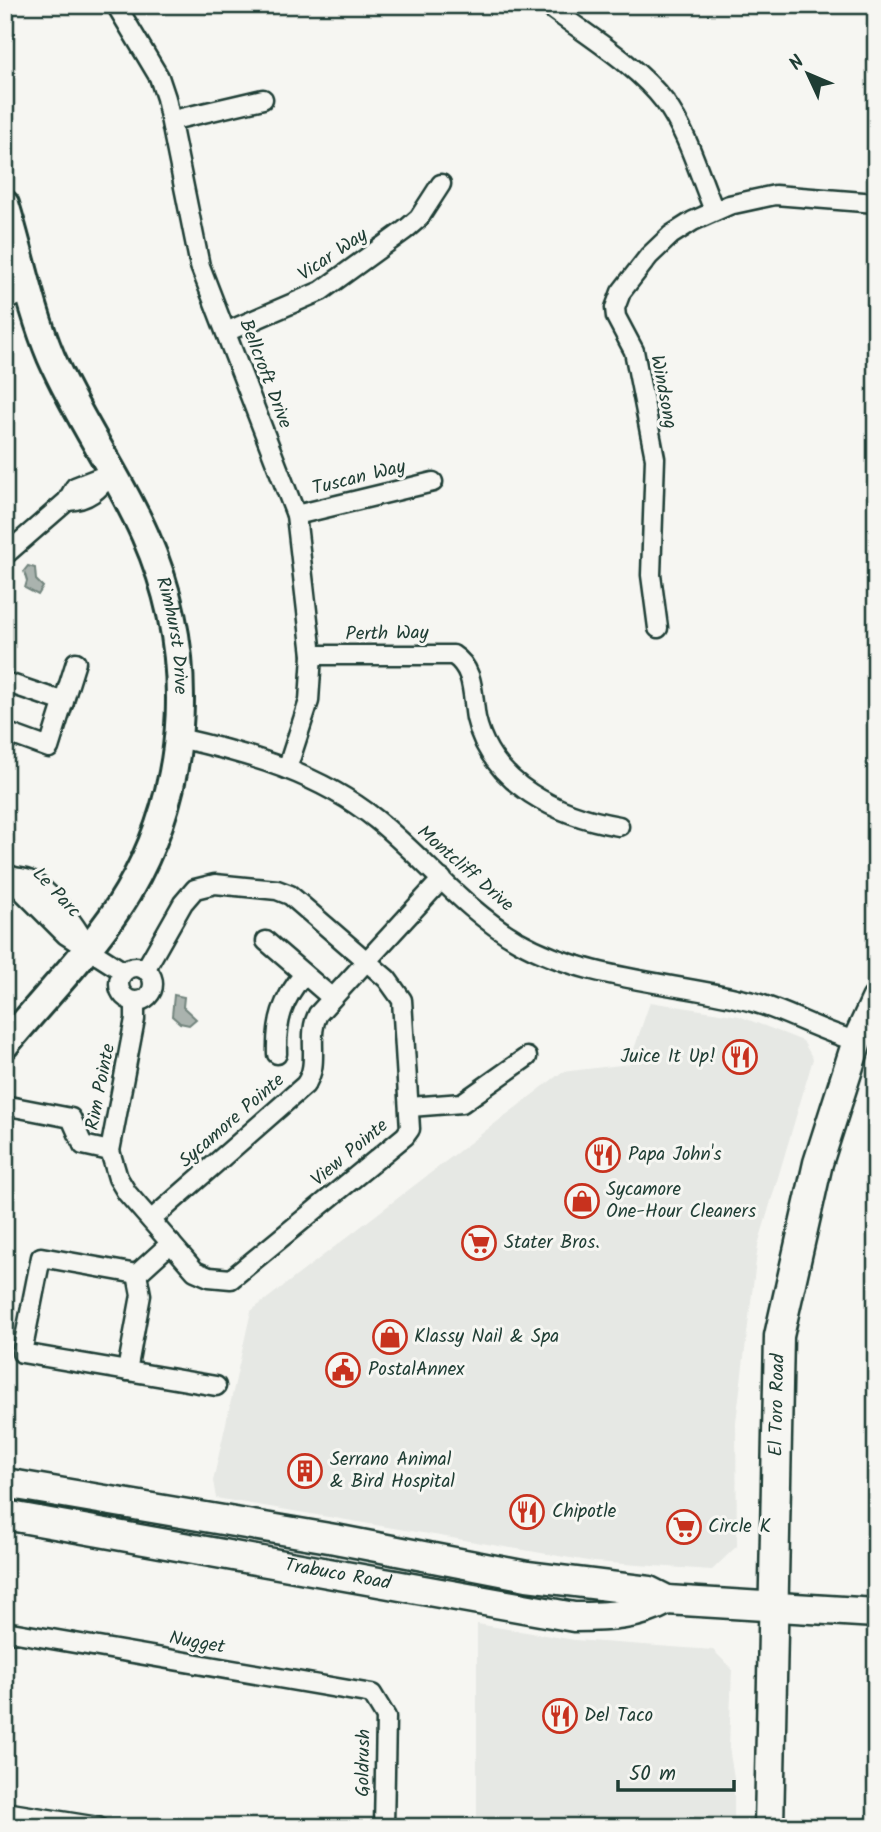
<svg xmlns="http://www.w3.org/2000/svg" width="881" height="1832" font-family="Kalam,sans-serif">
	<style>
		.built { fill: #e6e8e4 }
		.water { fill: #aab3ae; stroke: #72847d; stroke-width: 2 }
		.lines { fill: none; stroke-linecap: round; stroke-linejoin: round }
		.street-casing { stroke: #1f3d34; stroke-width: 23 }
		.secondary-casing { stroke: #1f3d34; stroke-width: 32 }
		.primary-casing { stroke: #1f3d34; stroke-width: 33 }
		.street { stroke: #f6f6f2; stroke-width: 18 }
		.secondary { stroke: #f6f6f2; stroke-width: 26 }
		.primary { stroke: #f6f6f2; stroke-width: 28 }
		.labels { text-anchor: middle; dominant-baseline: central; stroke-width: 6; stroke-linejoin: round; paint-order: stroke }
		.street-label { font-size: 19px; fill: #1f3d34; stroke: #f6f6f2 }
		.poi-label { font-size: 19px; fill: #1f3d34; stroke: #f6f6f2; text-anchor: start }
	</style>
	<rect width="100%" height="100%" fill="#f6f6f2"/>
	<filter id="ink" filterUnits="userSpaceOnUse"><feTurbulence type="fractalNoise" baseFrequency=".0143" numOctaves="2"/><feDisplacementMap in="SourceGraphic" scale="14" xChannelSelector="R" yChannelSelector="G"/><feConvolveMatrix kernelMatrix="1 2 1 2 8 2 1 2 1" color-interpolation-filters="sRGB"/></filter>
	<g filter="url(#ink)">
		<g class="built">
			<polygon points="650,1002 739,1016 803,1041 813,1059 758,1245 736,1422 737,1546 712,1570 594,1562 216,1498 213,1481 251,1311 562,1072 629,1064"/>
			<polygon points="477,1624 575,1640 713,1650 732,1669 729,1747 734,1778 734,1827 477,1827"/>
		</g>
		<g class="water">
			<polygon points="28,566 35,568 36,580 43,587 38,595 25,588 27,581 24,571"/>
			<polygon points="174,995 184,997 183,1007 196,1019 189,1025 180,1023 172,1016"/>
		</g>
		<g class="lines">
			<g class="street-casing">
				<g id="street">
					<polyline points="116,5 159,77 166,98 200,266 296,515 312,655 309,701 287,769"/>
					<path d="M547 5C586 35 635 63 665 102 688 133 699 175 714 210"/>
					<polyline points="173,120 263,99"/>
					<polyline points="5,301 28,291"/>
					<polyline points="226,332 321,291 405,230 419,218 441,184"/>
					<path d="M67 501C88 500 99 490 111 473"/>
					<polyline points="296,515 433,482"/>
					<polyline points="5,555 67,501 75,487 111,473"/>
					<polyline points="658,628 651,575 655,458 634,351 616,317 615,308 621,292 649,256 671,235 693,221 729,205 775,195 876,203"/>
					<path d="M312 655H453C475 669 472 695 476 718 491 785 559 816 619 826"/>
					<polyline points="5,682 64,702"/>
					<polyline points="5,732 49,748 76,662"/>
					<path d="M179 738C250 754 320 774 377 820 425 859 464 910 518 941 588 981 676 982 753 1002 789 1012 821 1032 857 1041"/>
					<path d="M8 874C15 879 22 877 29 880 51 890 76 926 87 946"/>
					<polyline points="14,878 21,890 66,935 124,972"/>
					<polyline points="266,941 332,998"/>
					<circle cx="136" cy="984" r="17"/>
					<polyline points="135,1002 135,1019 110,1151 118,1178 127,1193 195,1271 209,1277 231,1279 405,1136 410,1129 402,1000 387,979 290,895 277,890 215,884 195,889 183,903 145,970"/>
					<path d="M277 1054C276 1021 282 1000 304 974"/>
					<polyline points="9,1106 71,1118 83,1145 110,1151"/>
					<polyline points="410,1107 462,1103 527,1057"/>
					<path d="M151 1220 305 1085C321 1064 306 1036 318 1014L442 879"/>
					<polyline points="171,1243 137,1274 41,1257 22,1353 216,1386"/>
					<polyline points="127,1371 141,1295 137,1274"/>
					<polyline points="5,1631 372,1694 386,1717 384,1827"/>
					<polyline points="5,1812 98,1827"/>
				</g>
			</g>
			<g class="secondary-casing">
				<g id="secondary">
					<path id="s1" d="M5 204C21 255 30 307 51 357 78 419 118 474 145 535 196 650 192 782 128 892 99 942 43 999 5 1045"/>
				</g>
			</g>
			<g class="primary-casing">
				<g id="primary">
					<polyline points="5,1483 335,1539 527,1576 649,1591 667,1600 876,1613"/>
					<path id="s2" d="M5 1515 574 1617C607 1617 638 1616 667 1600"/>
					<path id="s3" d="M769 1827 779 1336 818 1163 857 1041 876 1000"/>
				</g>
			</g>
			<use href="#street" class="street"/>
			<use href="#secondary" class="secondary"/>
			<use href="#primary" class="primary"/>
		</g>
	</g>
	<defs>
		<g id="restaurant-ring" transform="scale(1.75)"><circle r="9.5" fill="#f6f6f2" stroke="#c8321e" stroke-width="1.5"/><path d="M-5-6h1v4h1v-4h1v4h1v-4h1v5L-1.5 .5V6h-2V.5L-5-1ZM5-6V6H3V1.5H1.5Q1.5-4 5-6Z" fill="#c8321e"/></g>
		<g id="shop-ring" transform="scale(1.75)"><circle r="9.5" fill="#f6f6f2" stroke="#c8321e" stroke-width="1.5"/><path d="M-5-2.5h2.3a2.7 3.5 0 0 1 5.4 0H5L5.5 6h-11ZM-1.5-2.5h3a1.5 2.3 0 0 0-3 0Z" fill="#c8321e"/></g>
		<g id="supermarket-ring" transform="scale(1.75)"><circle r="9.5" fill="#f6f6f2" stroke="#c8321e" stroke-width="1.5"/><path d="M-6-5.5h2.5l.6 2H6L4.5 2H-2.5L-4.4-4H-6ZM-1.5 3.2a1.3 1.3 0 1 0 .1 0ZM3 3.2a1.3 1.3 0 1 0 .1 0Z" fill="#c8321e"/></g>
		<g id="civic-ring" transform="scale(1.75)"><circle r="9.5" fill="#f6f6f2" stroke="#c8321e" stroke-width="1.5"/><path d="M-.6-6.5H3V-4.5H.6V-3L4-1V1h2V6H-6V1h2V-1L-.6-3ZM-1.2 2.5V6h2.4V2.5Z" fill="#c8321e"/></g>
		<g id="building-ring" transform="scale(1.75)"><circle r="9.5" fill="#f6f6f2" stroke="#c8321e" stroke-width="1.5"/><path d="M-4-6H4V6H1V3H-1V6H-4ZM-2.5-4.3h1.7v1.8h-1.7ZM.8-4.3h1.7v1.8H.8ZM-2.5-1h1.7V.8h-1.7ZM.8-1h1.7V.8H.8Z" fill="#c8321e"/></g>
	</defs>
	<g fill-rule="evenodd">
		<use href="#restaurant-ring" x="740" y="1057"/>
		<use href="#restaurant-ring" x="603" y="1155"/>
		<use href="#shop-ring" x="582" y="1201"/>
		<use href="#supermarket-ring" x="479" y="1243"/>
		<use href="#shop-ring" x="390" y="1337"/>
		<use href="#civic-ring" x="343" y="1370"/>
		<use href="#building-ring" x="305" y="1471"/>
		<use href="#restaurant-ring" x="527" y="1512"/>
		<use href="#supermarket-ring" x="684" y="1527"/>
		<use href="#restaurant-ring" x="560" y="1716"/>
	</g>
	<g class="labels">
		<g class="street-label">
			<text transform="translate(333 255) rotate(-34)">Vicar Way</text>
			<text transform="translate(265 374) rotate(69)">Bellcroft Drive</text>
			<text transform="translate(663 392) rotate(79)">Windsong</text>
			<text transform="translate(359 478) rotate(-14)">Tuscan Way</text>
			<text transform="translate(387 634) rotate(-1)">Perth Way</text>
			<text stroke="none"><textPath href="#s1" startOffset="466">Rimhurst Drive</textPath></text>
			<text transform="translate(465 869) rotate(41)">Montcliff Drive</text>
			<text transform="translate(56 893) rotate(47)">Le Parc</text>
			<text transform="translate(101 1087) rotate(-79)">Rim Pointe</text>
			<text transform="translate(232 1121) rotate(-41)">Sycamore Pointe</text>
			<text transform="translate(350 1153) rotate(-40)">View Pointe</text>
			<text stroke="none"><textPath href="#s3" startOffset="422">El Toro Road</textPath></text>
			<text stroke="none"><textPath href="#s2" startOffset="338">Trabuco Road</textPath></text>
			<text transform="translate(197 1643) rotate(10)">Nugget</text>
			<text transform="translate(364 1763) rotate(-89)">Goldrush</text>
		</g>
		<g class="poi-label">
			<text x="716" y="1057" text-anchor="end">Juice It Up!</text>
			<text x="628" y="1155">Papa John's</text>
			<text x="606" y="1190">Sycamore<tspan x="606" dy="22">One-Hour Cleaners</tspan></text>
			<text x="504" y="1243">Stater Bros.</text>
			<text x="414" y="1337">Klassy Nail &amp; Spa</text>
			<text x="368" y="1370">PostalAnnex</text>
			<text x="330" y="1460">Serrano Animal<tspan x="330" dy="22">&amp; Bird Hospital</tspan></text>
			<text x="552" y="1512">Chipotle</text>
			<text x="708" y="1527">Circle K</text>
			<text x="584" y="1716">Del Taco</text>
		</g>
	</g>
	<rect width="881" height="1832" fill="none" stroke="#f6f6f2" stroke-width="28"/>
	<rect x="14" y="14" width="853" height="1804" fill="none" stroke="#1f3d34" stroke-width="2.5" filter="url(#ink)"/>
	<g transform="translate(808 74) rotate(314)" stroke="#f6f6f2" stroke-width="5" paint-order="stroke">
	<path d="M0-5L12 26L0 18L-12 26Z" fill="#1f3d34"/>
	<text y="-10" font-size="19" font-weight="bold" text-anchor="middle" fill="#1f3d34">N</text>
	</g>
	<path d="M618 1780v10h116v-10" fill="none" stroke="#1f3d34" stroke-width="3.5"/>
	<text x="629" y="1780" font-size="21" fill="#1f3d34" stroke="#f6f6f2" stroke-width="5" paint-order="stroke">50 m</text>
</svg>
